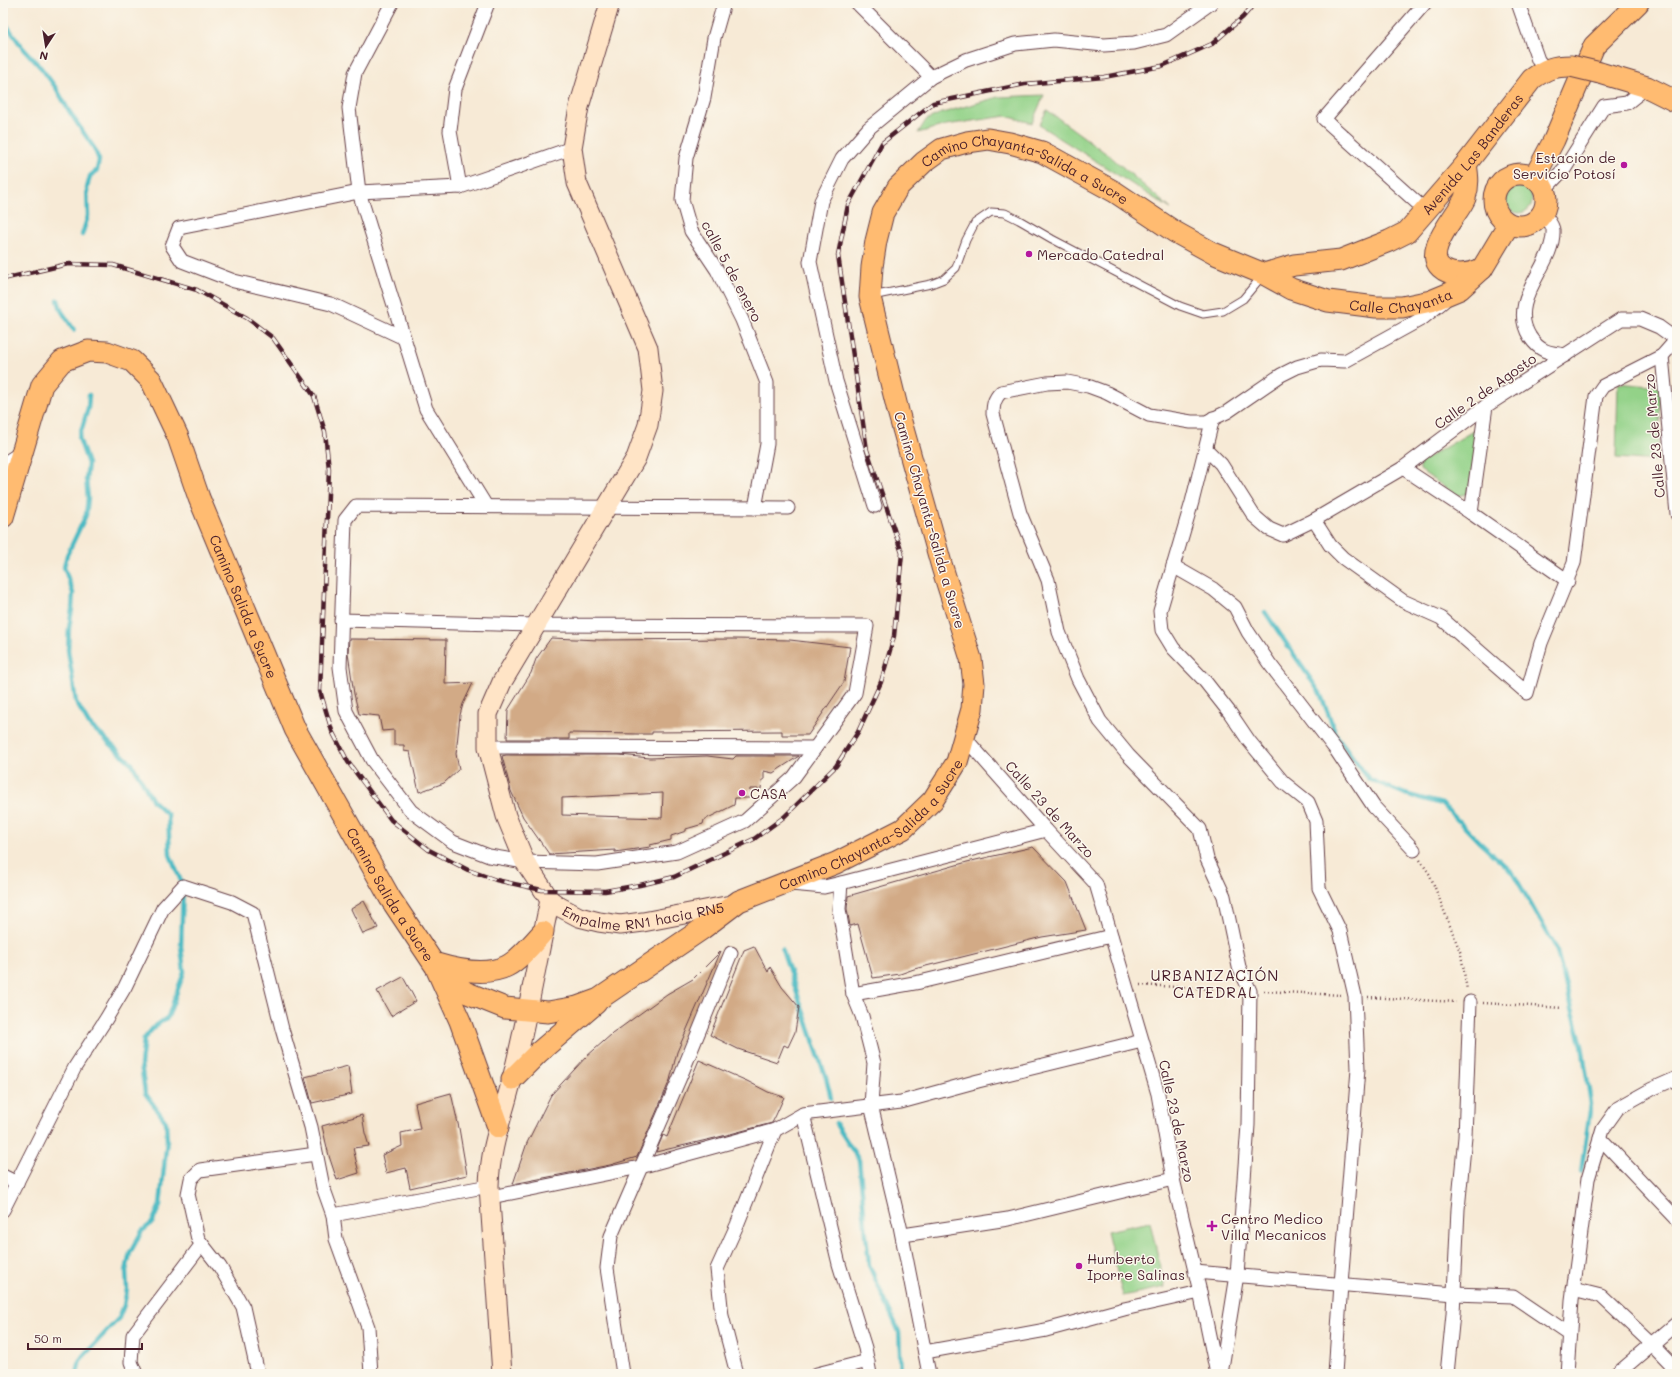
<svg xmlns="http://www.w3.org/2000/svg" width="1680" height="1377" font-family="Mali,sans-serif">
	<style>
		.green { fill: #93d288; stroke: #6e785a }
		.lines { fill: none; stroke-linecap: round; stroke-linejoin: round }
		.stream { stroke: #4bbac3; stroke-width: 4.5 }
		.building { fill: #d2aa86; fill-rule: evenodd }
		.service-casing { stroke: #643d45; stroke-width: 9 }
		.minor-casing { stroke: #643d45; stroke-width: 15 }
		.secondary-casing { stroke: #643d45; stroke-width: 21 }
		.primary-casing { stroke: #643d45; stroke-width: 23 }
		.path { stroke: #643d45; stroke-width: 2.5; stroke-dasharray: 1 3; stroke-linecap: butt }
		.service { stroke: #fff; stroke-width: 7 }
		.minor { stroke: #fff; stroke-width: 13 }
		.secondary { stroke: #ffe4c6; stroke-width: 19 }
		.primary { stroke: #ffbb71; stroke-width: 21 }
		.rail-casing { stroke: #4a1f2b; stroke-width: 4.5 }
		.rail { stroke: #fbf7ec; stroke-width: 3; stroke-dasharray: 9; stroke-linecap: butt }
		.primary-bridge-casing { stroke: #643d45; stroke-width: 23; stroke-linecap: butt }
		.primary-bridge { stroke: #ffbb71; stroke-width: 21 }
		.poi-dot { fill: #b5179e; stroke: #fbf7ec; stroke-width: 1.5 }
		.labels { text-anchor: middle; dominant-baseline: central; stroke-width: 3; stroke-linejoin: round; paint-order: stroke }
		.street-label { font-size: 14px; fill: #4a1f2b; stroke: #fbf7ec }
		.poi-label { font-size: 14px; fill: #4a1f2b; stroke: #fbf7ec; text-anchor: start }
		.neighbourhood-label { font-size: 15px; letter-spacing: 1px; fill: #4a1f2b; stroke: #fbf7ec }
	</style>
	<rect width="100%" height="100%" fill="#fbf7ec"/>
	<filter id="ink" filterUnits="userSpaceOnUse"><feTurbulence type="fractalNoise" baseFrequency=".025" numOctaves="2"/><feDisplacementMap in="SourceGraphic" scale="8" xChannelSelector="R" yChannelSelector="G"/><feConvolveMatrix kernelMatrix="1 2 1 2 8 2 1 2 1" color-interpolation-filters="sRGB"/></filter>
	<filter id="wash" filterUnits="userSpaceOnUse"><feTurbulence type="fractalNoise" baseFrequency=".012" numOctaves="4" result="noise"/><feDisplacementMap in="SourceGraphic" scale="16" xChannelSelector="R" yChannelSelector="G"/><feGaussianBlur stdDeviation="0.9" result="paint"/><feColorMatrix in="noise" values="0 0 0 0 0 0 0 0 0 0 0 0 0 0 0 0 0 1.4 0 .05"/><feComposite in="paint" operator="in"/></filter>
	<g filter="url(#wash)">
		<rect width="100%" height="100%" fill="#f7ead6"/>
		<g class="green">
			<polygon points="1044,95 1032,123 1006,116 946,125 918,133 926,120 939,114 998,97"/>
			<polygon points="1047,110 1111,157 1171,209 1039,125"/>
			<circle cx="1519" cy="200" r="13"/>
			<polygon points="1618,383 1661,387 1658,461 1616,458"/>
			<polygon points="1480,427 1469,491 1466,494 1457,496 1420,470 1420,462"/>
			<polygon points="1150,1222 1165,1287 1123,1296 1107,1231"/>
		</g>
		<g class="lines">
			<g class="stream">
				<polyline points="3,20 22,47 42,69 56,88 69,111 94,148 99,160 97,170 90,176 87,188 88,216 82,235"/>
				<polyline points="58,300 61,310 74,330"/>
				<polyline points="1265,612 1320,693 1337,736 1369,779 1405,794 1442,804 1478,841 1513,873 1556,948 1582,1046 1591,1104 1581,1172"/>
				<polyline points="782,949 826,1078 831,1098"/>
				<polyline points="836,1123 837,1126 859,1160 869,1265 899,1332 901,1374"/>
				<polyline points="77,1374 80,1360 119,1318 124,1305 127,1289 126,1271 130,1253 142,1231 152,1223 160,1205 167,1140 166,1122 145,1093 141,1064 144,1039 154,1027 168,1017 184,972 181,947 183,886 170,855 168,815 153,801 132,764 89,724 76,702 68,650 69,628 72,609 73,593 64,567 67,555 86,515 88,498 86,479 88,464 79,438 88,408 89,395"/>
			</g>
		</g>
		<g id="blocks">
			<g class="building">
				<polygon points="551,638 599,640 734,639 790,640 850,647 844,682 808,735 782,735 782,731 652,732 652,734 639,734 569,733 569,739 507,739 508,710 531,673 536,659"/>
				<polygon points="349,639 446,640 445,684 473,683 463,704 460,715 456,754 459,769 444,783 419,792 410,752 404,751 404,745 394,745 394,730 382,731 379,716 359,714 354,694 348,653"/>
				<path d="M506 755H619L650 758 707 756 733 759 736 756H799L773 773 764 771V780H762L761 789H750L749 798H735L734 805 704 820 703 824 686 829V831L671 836V840L650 845V847L615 852V850L549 854 523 817 511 791 502 756ZM663 793 662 818 562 815V798Z"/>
				<polygon points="1033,847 1067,882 1086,930 1042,937 914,969 900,974 873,978 858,924 850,926 847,909 848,896 967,862"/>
				<polygon points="364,901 378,928 363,934 351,909"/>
				<polygon points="754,946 768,972 770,967 782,987 799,1007 795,1032 788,1047 784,1045 777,1062 738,1049 710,1035 744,950"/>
				<polygon points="721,951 677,1052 670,1080 637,1157 610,1165 513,1184 527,1143 551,1095 586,1057 612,1034 667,994 693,979"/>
				<polygon points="403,977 416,1001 391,1016 377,991"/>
				<polygon points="699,1060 747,1081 768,1092 784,1097 776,1115 772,1123 715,1138 656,1152 663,1135 667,1137"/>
				<polygon points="348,1066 352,1094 312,1103 305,1077"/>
				<polygon points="451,1093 459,1128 467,1175 410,1188 406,1168 386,1173 382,1155 402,1146 401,1133 420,1129 415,1103"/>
				<polygon points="362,1115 365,1133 369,1146 353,1148 359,1173 337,1180 329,1156 322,1126"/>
			</g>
		</g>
	</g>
	<g filter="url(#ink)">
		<use href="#blocks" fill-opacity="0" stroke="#643d45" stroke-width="1"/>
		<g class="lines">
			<g class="service-casing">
				<polyline id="service" points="872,296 931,284 944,279 956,268 966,240 975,223 991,212 1005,213 1019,220 1052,239 1180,306 1203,314 1223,311 1243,299 1263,275"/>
			</g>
			<g class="minor-casing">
				<g id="minor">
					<polyline points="392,3 355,73 349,108 359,192 426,409 486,506"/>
					<polyline points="724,3 714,38 704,98 686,158 682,200 691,231 717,270 742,320 767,383 767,444 755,508"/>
					<polyline points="857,3 931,77"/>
					<polyline points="1518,3 1538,60 1546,70"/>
					<polyline points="460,187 450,131 455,89 488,3"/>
					<polyline points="1544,190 1565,168 1604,106 1627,103 1647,87"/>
					<polyline points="1425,210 1324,119 1425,3"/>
					<path d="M1543 212C1546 217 1553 225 1553 230 1555 266 1506 299 1530 337 1540 352 1549 353 1566 355"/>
					<polyline points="404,338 331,304 234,281 182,261 172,246 179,228 359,192 460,187 572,148"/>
					<polyline points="1662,356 1677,514"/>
					<polyline points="1213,418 1192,502 1160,611 1162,630 1173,648 1204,680 1230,713 1249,741 1283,782 1308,802 1316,821 1319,888 1340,931 1355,996 1358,1069 1341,1284 1335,1374"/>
					<polyline points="1206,449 1221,464 1254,516 1269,529 1283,535 1314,520 1330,545 1343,558 1403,601 1441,618 1527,693 1541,643 1574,563 1596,396 1603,386 1662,356 1677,339"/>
					<polyline points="3,464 22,452"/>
					<polyline points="1403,468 1471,513 1568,581"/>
					<polyline points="875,506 836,381 810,262 821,201 842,159 869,128 931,77 966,60 1015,44 1054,40 1104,45 1134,43 1166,35 1211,3"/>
					<polyline points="1471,513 1486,406"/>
					<polyline points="1314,520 1403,468 1486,406 1621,319 1640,319 1659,327 1677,340"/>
					<polyline points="1173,566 1213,589 1235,607 1248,632 1269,663 1336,750 1374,807 1414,850"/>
					<polyline points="341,620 536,625 867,626 855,693 794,777 745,821 677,852 597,864 525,862 489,856 453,842 411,811 372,760 346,711 340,667 345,520 356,506 788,508"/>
					<polyline points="964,737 1046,830 1096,884 1158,1094 1173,1179 1200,1292 1217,1374"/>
					<polyline points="488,747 815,748"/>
					<polyline points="841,883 839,909 853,994 862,1016 874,1063 871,1105 900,1226 929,1374"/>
					<polyline points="791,884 824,887 841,883 1046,830"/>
					<polyline points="853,994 920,982 1111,936"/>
					<polyline points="803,1114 839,1264 865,1348 870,1374"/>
					<polyline points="1600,1138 1677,1219"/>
					<polyline points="3,1176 17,1183"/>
					<polyline points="491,1197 640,1167 775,1130"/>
					<polyline points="3,1210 75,1067 106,1019 125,987 163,908 183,886 232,902 253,913 282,1029 311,1127 323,1187 333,1215 336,1239 368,1327 371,1374"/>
					<polyline points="333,1215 489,1186"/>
					<polyline points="903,1235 1008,1219 1173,1179"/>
					<polyline points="1195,1272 1454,1294 1513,1296 1569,1334"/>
					<polyline points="1573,1289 1601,1296 1652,1344 1677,1370"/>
					<polyline points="925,1352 1046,1330 1124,1309 1200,1292"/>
					<polyline points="136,1374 131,1362 133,1335 202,1244"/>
					<polyline points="258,1374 243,1307 220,1267 198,1239 188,1194 191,1179 200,1170 316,1154"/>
					<polyline points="623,1374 607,1268 611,1236 681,1075 731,953"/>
					<polyline points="737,1374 722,1316 717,1269 737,1225 775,1130 803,1114 901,1102 978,1081 1142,1041"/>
					<polyline points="817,1374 868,1361"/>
					<path d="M1221 1374 1237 1275 1248 1125 1250 991 1239 967 1224 896 1207 859 1200 829 1128 755 1100 721 1078 679 1059 632 1048 580 1020 513 993 414C993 405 994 399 1001 392L1047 383 1067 382 1088 386 1107 393 1149 415 1191 422H1206L1227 412 1281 375 1297 367 1321 360 1345 361 1423 318 1444 301"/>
					<polyline points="1447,1374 1453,1314 1458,1209 1465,1137 1470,1002"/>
					<polyline points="1567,1374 1572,1300 1588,1179 1603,1129 1618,1108 1652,1089 1677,1078"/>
					<polyline points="1617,1374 1677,1323"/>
				</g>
			</g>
			<g class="secondary-casing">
				<g id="secondary">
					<path id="s1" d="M610 3 579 107 572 148 577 183 648 348 653 391 648 425 636 458 502 682 488 714V747L506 816 525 862 550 900 560 907 579 917 599 922 620 925 643 922 731 905 736 903"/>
					<path d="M502 1374 489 1186C490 1145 503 1117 512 1079 527 1020 537 960 550 900"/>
				</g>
			</g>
			<g class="primary-casing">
				<g id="primary">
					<polyline points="1600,73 1647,87 1677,102"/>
					<path d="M1466 164C1468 176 1469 186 1465 198 1459 214 1418 254 1444 270 1456 277 1469 274 1482 269"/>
					<circle cx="1520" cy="200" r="26"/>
					<polyline points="1534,178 1554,140 1594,46 1638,3"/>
					<path id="s2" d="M1264 274 1294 265 1341 260 1389 241 1407 232 1466 164 1532 79C1546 69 1553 66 1571 66"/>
					<path id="s3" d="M3 517 42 385 62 361 88 351 107 352 132 361 151 380 178 437 199 498 295 729 390 898 434 964 465 992 505 1008 548 1012 577 1007 599 999 702 929 739 901 836 863 903 829 933 800 957 762 972 709 974 684 971 659 942 567 898 411 870 297 872 267 876 241 883 213 898 187 924 162 942 149 967 142 988 139 1010 143 1042 152 1115 192 1175 232 1213 253 1264 274 1291 289 1328 301 1376 307H1402L1431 301 1460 289 1482 269 1509 224"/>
					<path d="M437 964C457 970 487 976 507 966 519 960 533 943 543 932"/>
					<polyline points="437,970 460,1021 498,1127"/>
					<polyline points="512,1079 538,1053 596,1003"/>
				</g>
			</g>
			<g class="path">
				<polyline points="1420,860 1430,875 1461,954 1467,990"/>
				<polyline points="1140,985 1235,990"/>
				<polyline points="1264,991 1341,995"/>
				<polyline points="1368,997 1456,1002"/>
				<polyline points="1483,1003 1562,1008"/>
			</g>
			<use href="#service" class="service"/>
			<use href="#minor" class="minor"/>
			<use href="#secondary" class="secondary"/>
			<use href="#primary" class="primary"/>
			<g class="rail-casing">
				<polyline id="rail" points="3,279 68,264 113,265 197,290 247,318 273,338 314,396 325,432 329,469 320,691 332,731 348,762 391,820 429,850 468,870 496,880 542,890 605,891 640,885 674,877 754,839 784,817 836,766 858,732 881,682 894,636 902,553 867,450 838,255 848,205 882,143 933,103 1025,84 1104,77 1162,66 1212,44 1243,17 1255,3"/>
			</g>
			<use href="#rail" class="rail"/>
			<g class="primary-bridge-casing">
				<polyline id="primary-bridge" points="1571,66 1600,73"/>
			</g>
			<use href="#primary-bridge" class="primary-bridge"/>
		</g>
	</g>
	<g class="poi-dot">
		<circle cx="1624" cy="165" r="4"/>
		<circle cx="1029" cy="254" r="4"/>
		<circle cx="742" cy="793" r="4"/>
		<path d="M1210 1220h4v4h4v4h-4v4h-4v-4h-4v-4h4z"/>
		<circle cx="1079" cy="1266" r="4"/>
	</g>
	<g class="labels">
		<g class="street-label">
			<text stroke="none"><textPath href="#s2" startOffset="252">Avenida Las Banderas</textPath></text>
			<text stroke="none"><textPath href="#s3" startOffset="2281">Camino Chayanta-Salida a Sucre</textPath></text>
			<text transform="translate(732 271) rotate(62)">calle 5 de enero</text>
			<text stroke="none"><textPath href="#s3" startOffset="2693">Calle Chayanta</textPath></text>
			<text transform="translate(1485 391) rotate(-35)">Calle 2 de Agosto</text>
			<text transform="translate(1654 436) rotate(-95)">Calle 23 de Marzo</text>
			<text transform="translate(930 520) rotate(74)">Camino Chayanta-Salida a Sucre</text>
			<text stroke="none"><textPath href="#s3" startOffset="514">Camino Salida a Sucre</textPath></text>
			<text transform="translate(1050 809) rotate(48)">Calle 23 de Marzo</text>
			<text stroke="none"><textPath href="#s3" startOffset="1428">Camino Chayanta-Salida a Sucre</textPath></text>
			<text stroke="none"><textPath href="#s3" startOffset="838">Camino Salida a Sucre</textPath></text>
			<text stroke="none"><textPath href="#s1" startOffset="1072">Empalme RN1 hacia RN5</textPath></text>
			<text transform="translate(1177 1121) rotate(78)">Calle 23 de Marzo</text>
		</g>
		<g class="poi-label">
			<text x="1616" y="157" text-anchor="end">Estacion de<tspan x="1616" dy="16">Servicio Potosí</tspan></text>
			<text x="1037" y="254">Mercado Catedral</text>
			<text x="750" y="793">CASA</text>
			<text x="1221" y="1218">Centro Medico<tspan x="1221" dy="16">Villa Mecanicos</tspan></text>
			<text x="1087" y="1258">Humberto<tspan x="1087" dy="16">Iporre Salinas</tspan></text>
		</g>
		<g class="neighbourhood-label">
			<text x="1215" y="975">URBANIZACIÓN<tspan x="1215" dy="17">CATEDRAL</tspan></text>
		</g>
	</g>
	<rect width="1680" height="1377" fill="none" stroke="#fbf7ec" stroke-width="16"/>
	<g transform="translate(46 46) rotate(192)" stroke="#fbf7ec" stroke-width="3" paint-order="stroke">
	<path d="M0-3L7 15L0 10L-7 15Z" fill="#4a1f2b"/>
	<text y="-6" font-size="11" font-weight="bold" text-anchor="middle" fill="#4a1f2b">N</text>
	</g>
	<path d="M28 1343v6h114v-6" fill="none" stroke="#4a1f2b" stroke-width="2"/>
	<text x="34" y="1343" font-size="12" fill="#4a1f2b" stroke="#fbf7ec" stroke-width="3" paint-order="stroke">50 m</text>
</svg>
